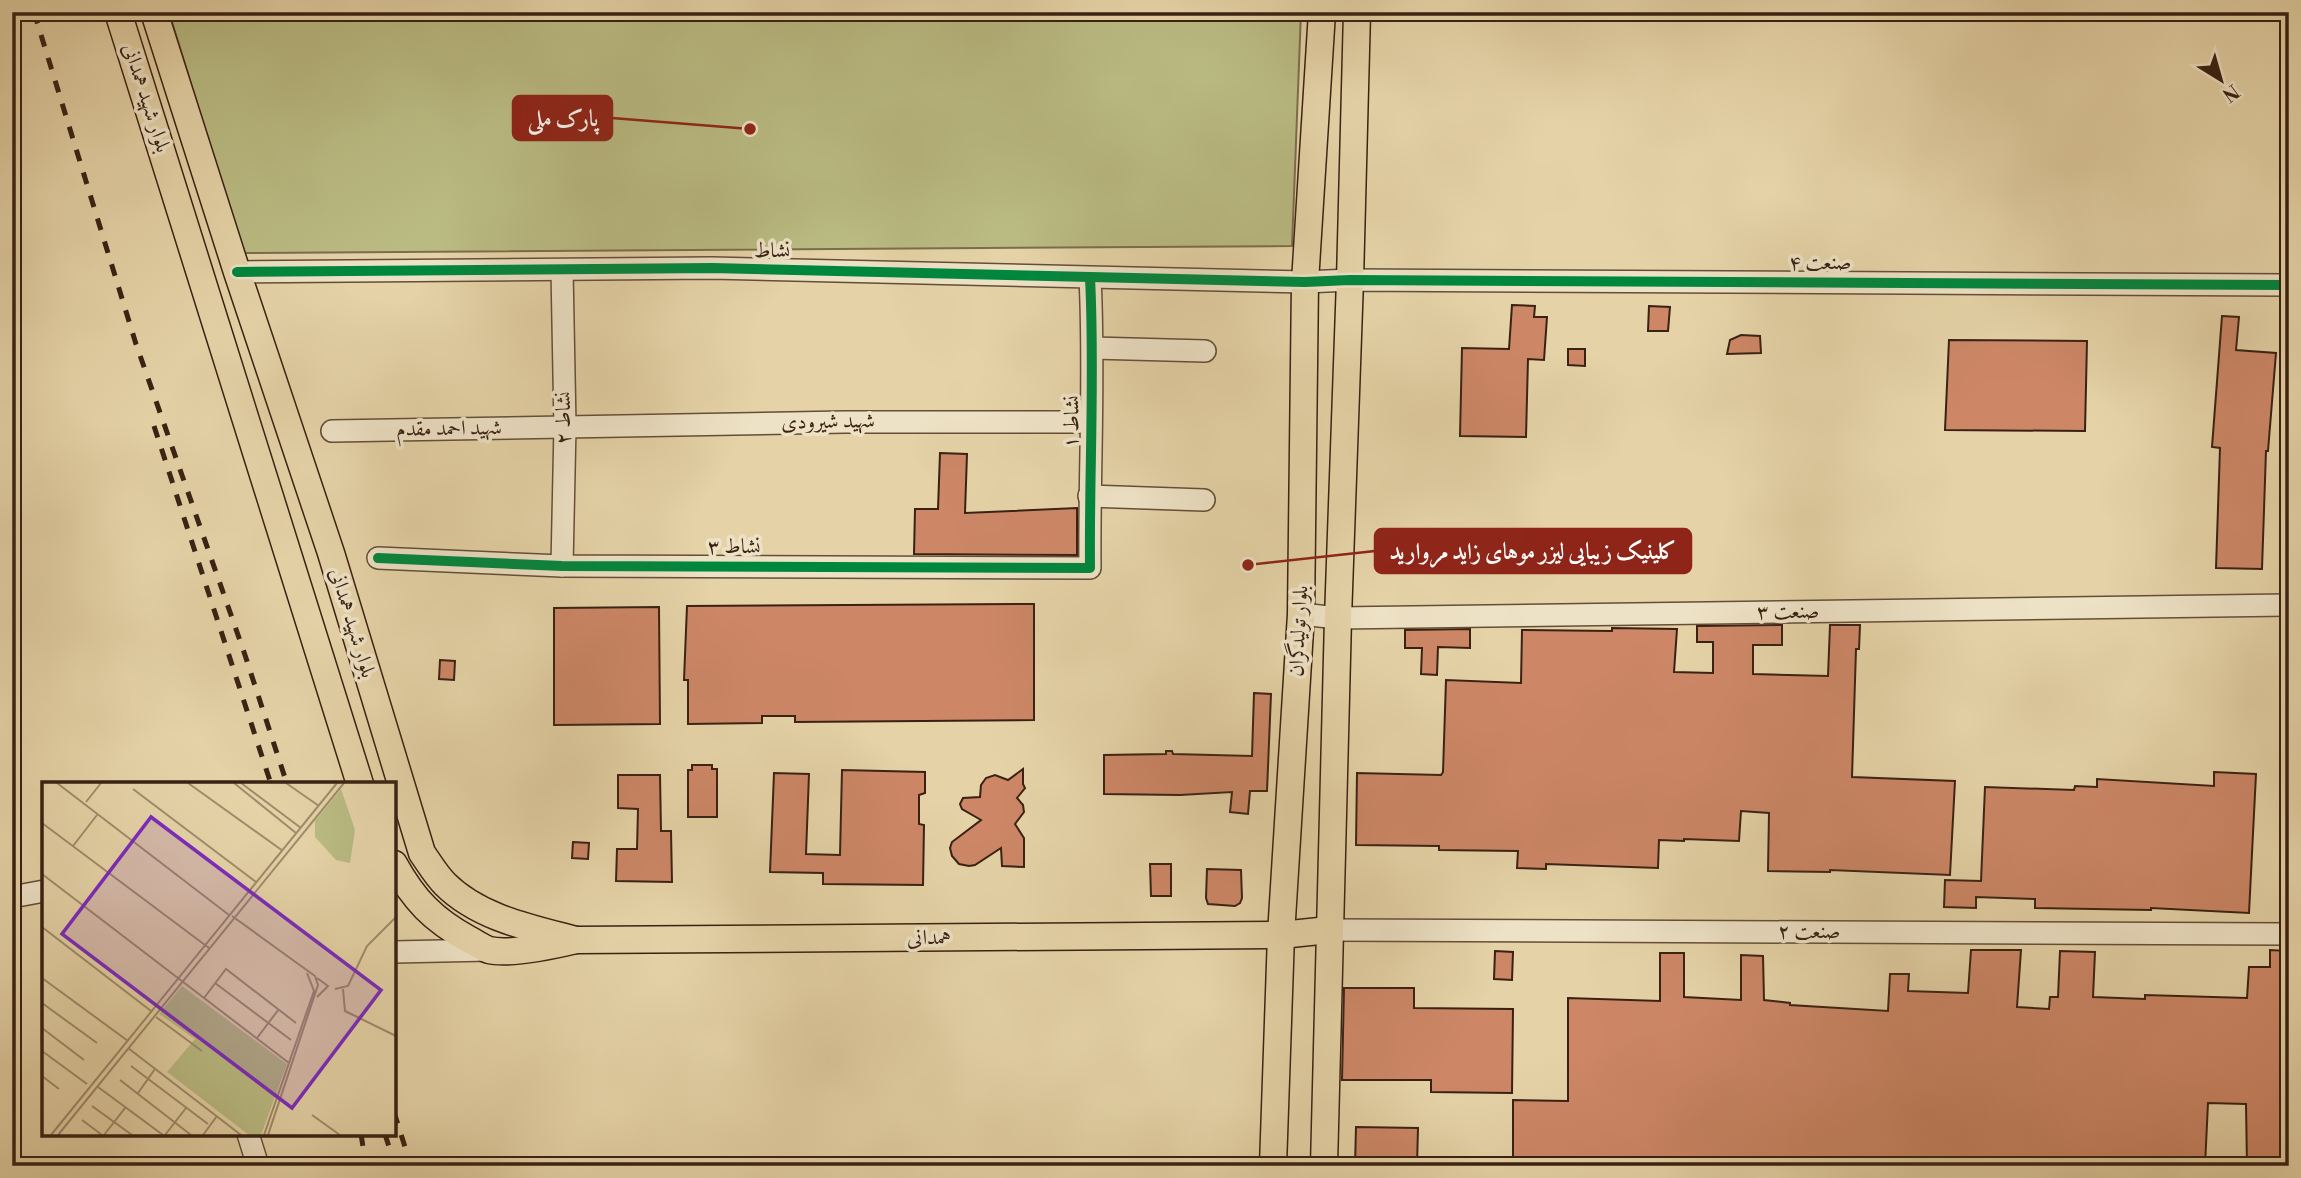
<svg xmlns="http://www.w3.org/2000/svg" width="2301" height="1178" font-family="'Libre Bodoni',Amiri,serif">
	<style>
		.green { fill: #babb83; stroke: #7a6e4b; stroke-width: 2 }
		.building { fill: #cd8767; stroke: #392113; stroke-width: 2 }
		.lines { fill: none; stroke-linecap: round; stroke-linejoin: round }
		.minor-casing { stroke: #644e38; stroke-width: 24 }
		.major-casing { stroke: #392113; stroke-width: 29 }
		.minor { stroke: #eee2c6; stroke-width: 21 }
		.major { stroke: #e5d3a7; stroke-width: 26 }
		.rail { stroke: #392113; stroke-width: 5; stroke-dasharray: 12 12; stroke-linecap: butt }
		.cycleway-casing { stroke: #eee2c6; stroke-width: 15 }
		.cycleway { stroke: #00873e; stroke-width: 10 }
		.labels { text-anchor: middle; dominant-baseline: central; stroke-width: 7; stroke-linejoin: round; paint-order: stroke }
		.street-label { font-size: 21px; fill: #392113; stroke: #eee2c6 }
		.inset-road { fill: none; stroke: #a08c6c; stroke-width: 2 }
		.view { fill: #7b2cbf; fill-opacity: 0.15; stroke: #7b2cbf; stroke-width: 3.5 }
		.inset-edge { fill: none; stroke: #392113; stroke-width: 3.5 }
		.leader { fill: none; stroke: #8f2418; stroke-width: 2.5 }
		.callout-dot { fill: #8f2418; stroke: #eee2c6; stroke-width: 2.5 }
		.callout { fill: #8f2418; stroke: #8f2418; stroke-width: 2.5 }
		.callout-label { font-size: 23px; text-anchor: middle; font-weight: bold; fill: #fff }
	</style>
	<rect width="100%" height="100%" fill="#e5d3a7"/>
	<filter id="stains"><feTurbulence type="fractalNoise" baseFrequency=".00286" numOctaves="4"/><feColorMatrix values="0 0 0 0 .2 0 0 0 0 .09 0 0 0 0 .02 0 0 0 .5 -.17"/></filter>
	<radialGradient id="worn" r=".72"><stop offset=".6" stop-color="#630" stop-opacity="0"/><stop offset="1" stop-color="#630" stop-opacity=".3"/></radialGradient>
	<polygon class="green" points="169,12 1301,12 1292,246 243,253"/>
	<g class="building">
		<polygon points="1512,305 1535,306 1534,317 1547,317 1544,360 1528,359 1526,437 1460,436 1462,348 1509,349"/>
		<polygon points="1649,306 1670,307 1668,331 1648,331"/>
		<polygon points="2222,316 2239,317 2236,350 2276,353 2268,451 2266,451 2262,569 2216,568 2220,448 2212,447"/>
		<polygon points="1741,335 1760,336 1761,353 1727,354 1730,340"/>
		<polygon points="1949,340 2087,341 2085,431 1945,430"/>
		<polygon points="1568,349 1585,349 1585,366 1568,365"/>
		<polygon points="940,453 967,454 965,513 1077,508 1077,555 914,554 915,509 938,509"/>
		<polygon points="1034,604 1034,720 795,722 795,716 762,716 762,723 688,724 688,680 684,680 687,606"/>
		<polygon points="659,607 660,724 554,725 554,608"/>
		<polygon points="1782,625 1782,645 1753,645 1753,674 1828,676 1830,625 1860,625 1859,649 1856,649 1852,777 1955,781 1950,875 1830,870 1830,872 1768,871 1769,813 1741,811 1739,841 1684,839 1684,841 1659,840 1658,868 1546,864 1546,869 1517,868 1518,851 1439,850 1439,846 1356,845 1357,773 1441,775 1443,772 1446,680 1521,683 1522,630 1612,631 1612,628 1677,629 1674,672 1713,673 1713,642 1697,642 1697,626"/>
		<polygon points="1470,629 1470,648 1438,647 1437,675 1421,674 1422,648 1405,648 1405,630"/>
		<polygon points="440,660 455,661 454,680 439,679"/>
		<polygon points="1254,693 1271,694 1267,791 1250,791 1248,814 1230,812 1232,792 1180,795 1104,794 1104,755 1166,754 1166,751 1172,751 1173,754 1252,756"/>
		<polygon points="692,765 712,765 712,769 717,769 717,817 688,817 688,770 692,770"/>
		<polygon points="1023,769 1023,784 1025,788 1017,798 1023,805 1024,812 1015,824 1024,838 1024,867 1002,866 1001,848 975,865 969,866 959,864 952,856 950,848 952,842 981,820 962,809 960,804 963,798 980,797 981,785 986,778 995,775 1008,780"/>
		<polygon points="842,770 925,772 925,793 919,795 919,824 924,825 923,885 823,884 823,873 770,872 774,773 809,774 806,854 840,855"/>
		<polygon points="2214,772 2256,774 2249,913 2151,908 2151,910 2035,908 2035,899 1976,897 1976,908 1944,907 1945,880 1981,881 1985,787 2074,790 2075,786 2097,787 2097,779 2214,786"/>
		<polygon points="618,775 660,775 661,831 671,831 672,882 616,881 617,849 637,849 638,809 618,808"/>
		<polygon points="573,842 589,843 588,859 572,858"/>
		<polygon points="1150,864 1171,864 1171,896 1151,896"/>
		<polygon points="1207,869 1241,870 1242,898 1240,903 1235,906 1208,904 1206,898"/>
		<polygon points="1971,950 2021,950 2017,1007 2049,1009 2050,997 2058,997 2060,951 2095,952 2093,997 2145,999 2145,995 2247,998 2249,967 2270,967 2270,950 2289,951 2289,1166 2247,1166 2246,1104 2208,1103 2205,1166 1909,1166 1909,1160 1878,1158 1877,1166 1513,1166 1513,1100 1568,1101 1568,998 1660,1001 1660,953 1684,953 1684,997 1741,1000 1741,955 1763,956 1764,1000 1790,1003 1790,1005 1888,1011 1890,974 1909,974 1908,991 1968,993"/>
		<polygon points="1495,951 1513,952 1512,980 1494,979"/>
		<polygon points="1344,988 1414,988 1414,1008 1513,1009 1512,1093 1431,1092 1431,1080 1342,1080"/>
		<polygon points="1356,1127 1418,1128 1417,1166 1355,1166"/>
	</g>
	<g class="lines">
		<g class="minor-casing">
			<g id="minor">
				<polyline points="237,272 712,268 1305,282 1350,280 2289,285"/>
				<polyline points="1093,348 1205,351"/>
				<polyline points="332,431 845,422 1091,422"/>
				<polyline points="1089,496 1204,500"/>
				<path d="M378 558 562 566 1090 568C1089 471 1095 374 1090 278"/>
				<polyline points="562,566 565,426 562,270"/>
				<polyline points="1301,614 1338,618 2289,605"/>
				<polyline points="12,897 44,891"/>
				<polyline points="1329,930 2289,934"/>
				<polyline points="394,952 489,950"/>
				<polyline points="248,1134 258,1166"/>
			</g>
		</g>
		<g class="major-casing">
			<g id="major">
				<polyline points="118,12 360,784"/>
				<path d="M154 12 237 272 331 553 422 853C429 863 436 875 445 884 479 918 531 928 576 940"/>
				<path d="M394 864C414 900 433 920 470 940 476 943 483 948 489 950 510 955 555 945 576 940L1281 935 1329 930"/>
				<polyline points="1273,1166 1281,935 1301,614 1305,282 1322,12"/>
				<polyline points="1324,1166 1338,618 1350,280 1357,12"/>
			</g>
		</g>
		<use href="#minor" class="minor"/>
		<use href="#major" class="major"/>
		<g class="rail">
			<polyline points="34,12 136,344 244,652 287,784"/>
			<polyline points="154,426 271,784"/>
			<polyline points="394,1112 411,1166"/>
			<polyline points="361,1134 366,1166"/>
			<polyline points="385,1134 395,1166"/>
		</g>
		<g class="cycleway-casing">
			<g id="cycleway">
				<polyline points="237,272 712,268 1305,282 1350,280 2289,285"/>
				<path d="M378 558 562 566 1090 568C1089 471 1095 374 1090 278"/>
			</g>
		</g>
		<use href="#cycleway" class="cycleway"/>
	</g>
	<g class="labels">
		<g class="street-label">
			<text transform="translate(146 98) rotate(72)">بلوار شهید همدانی</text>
			<text transform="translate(772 251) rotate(1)">نشاط</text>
			<text x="1820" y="263">صنعت ۴</text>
			<text transform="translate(564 418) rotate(-90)">نشاط ۲</text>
			<text transform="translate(828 422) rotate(-1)">شهید شیرودی</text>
			<text transform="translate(1072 422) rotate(-88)">نشاط ۱</text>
			<text transform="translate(449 429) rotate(-1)">شهید احمد مقدم</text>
			<text x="734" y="547">نشاط ۳</text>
			<text transform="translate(1788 612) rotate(-1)">صنعت ۳</text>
			<text transform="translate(352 623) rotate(73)">بلوار شهید همدانی</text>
			<text transform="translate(1299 631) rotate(-87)">بلوار تولیدگران</text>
			<text x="1809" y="932">صنعت ۲</text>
			<text x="929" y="938">همدانی</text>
		</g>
	</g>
	<g transform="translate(42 782)">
		<rect width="354" height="354" fill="#e5d3a7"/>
		<path d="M299 7 313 48 308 81 294 78 273 55V39ZM140 204 245 282 219 353H207L125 290 153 257 117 232Z" fill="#babb83"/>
		<path class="inset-road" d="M15 1 187 133M146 1 241 69M192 1 254 51M199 1 259 46M244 1 277 24M91 7 214 100M44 20 59 1M0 41 167 166M31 64 55 33M0 92 247 281M190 134 273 194 276 203 226 353M0 145 109 229M0 196 86 259M173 201 249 258M293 207 306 204 325 164 354 135M301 207 303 229 354 254M275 215 286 204 275 196M162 216 184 187 254 241M0 221 55 261M114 235 160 269M0 246 42 278M215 256 237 227M86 266 199 353M0 269 45 302M89 284 166 342M0 294 17 307M78 298 149 353M56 305 121 353M96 311 113 287M50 324 90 353M270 333 298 353M40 338 60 353M9 353 295 1M16 353 302 1M62 353 83 326M123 353 144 326M161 353 175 334M222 353 272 209 265 191"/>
		<path class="view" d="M109 35 339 208 250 326 20 152Z"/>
		<rect width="354" height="354" class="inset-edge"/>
	</g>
	<path class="leader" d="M750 129L612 118M1248 565L1375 551"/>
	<g class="callout-dot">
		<circle cx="750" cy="129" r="7"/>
		<circle cx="1248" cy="565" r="7"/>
	</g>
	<g class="callout">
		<rect x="513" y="96" width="99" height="44" rx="7"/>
		<rect x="1375" y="529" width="316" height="44" rx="7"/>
	</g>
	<g class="callout-label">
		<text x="563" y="126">پارک ملی</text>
		<text x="1533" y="559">کلینیک زیبایی لیزر موهای زاید مروارید</text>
	</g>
	<rect width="2301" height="1178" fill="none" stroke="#e5d3a7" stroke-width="42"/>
	<rect x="14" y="14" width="2273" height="1150" fill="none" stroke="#392113" stroke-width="3.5"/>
	<rect x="21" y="21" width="2259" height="1136" fill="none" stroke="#392113" stroke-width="2"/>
	<g transform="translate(2221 80) rotate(143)" stroke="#eee2c6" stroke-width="5" paint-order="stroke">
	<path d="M0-5L12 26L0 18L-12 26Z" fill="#392113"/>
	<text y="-10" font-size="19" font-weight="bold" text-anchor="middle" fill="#392113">N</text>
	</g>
	<rect width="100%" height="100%" filter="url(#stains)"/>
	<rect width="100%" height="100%" fill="url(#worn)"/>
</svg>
